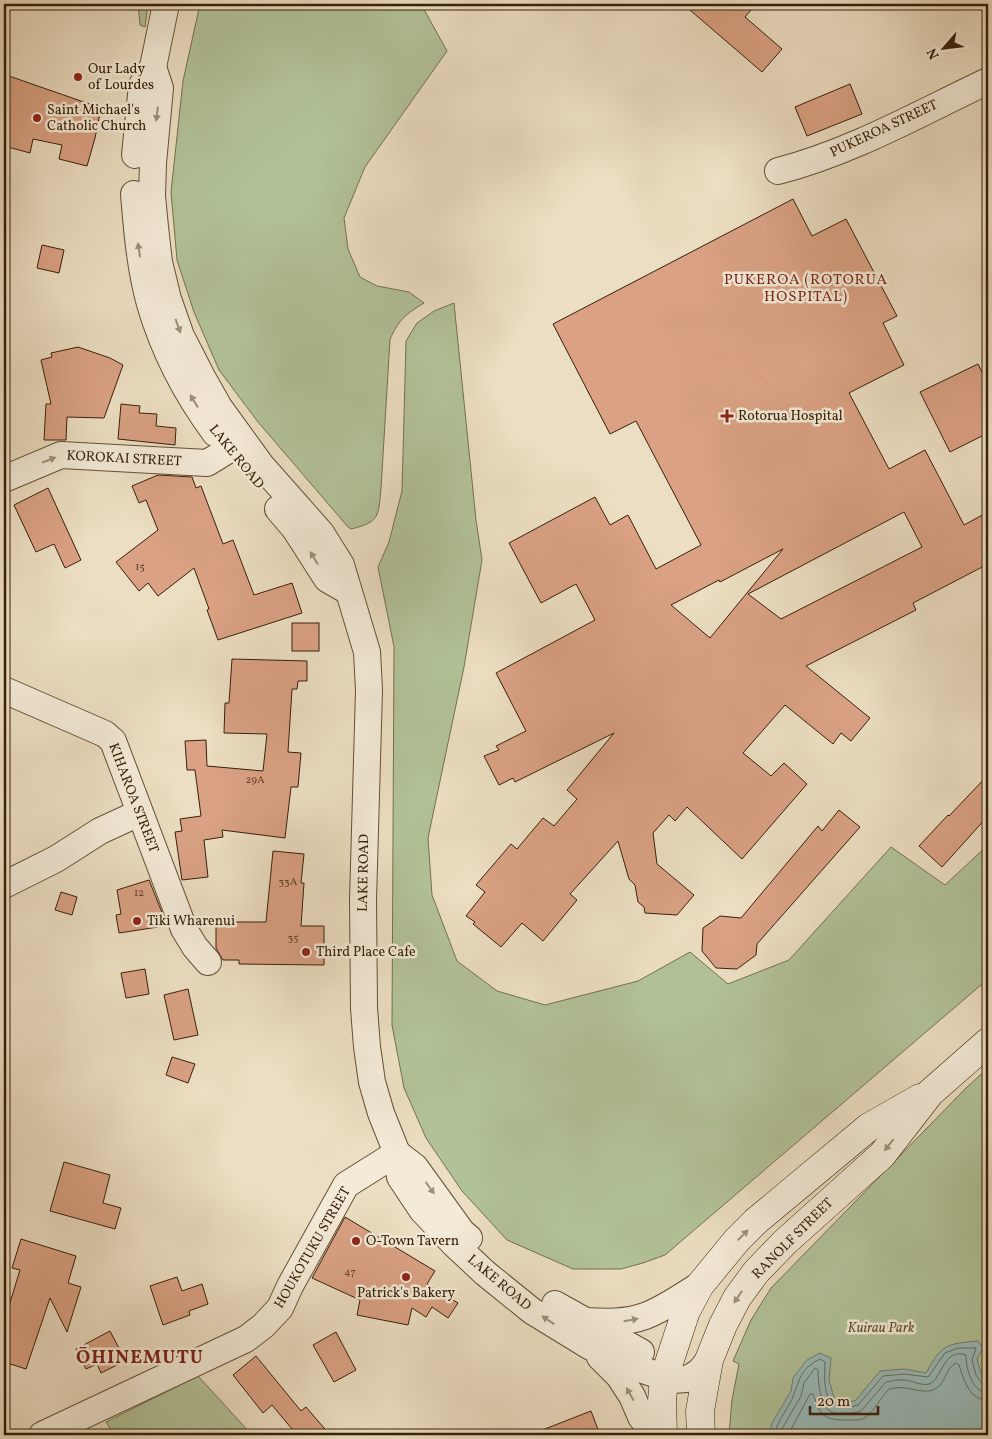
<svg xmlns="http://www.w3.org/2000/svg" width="992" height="1439" font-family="Vollkorn,serif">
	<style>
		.green { fill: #b2c298; stroke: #747150 }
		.water { fill: #9abbb9; stroke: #727d72 }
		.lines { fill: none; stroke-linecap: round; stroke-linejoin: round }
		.shore { stroke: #686e60; stroke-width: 1 }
		.building { fill: #daa184; stroke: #372008; fill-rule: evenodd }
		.street-casing { stroke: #645036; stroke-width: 28 }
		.secondary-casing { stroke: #372008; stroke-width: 29 }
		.street { stroke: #f3ead7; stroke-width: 26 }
		.secondary { stroke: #f3ead7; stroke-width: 28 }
		.oneway { fill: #9e8f7a }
		.poi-dot { fill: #8f2418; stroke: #f3ead7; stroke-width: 2 }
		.labels { text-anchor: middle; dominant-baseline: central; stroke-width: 5; stroke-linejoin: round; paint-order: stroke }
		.number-label { font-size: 11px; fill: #604027 }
		.poi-label { font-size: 14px; fill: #372008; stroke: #f3ead7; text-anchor: start }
		.street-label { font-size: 14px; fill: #372008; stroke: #f3ead7 }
		.park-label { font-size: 14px; font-style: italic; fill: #5c5133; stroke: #f3ead7 }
		.neighbourhood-label { font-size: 15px; letter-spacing: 1px; fill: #7a1f14; stroke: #f3ead7 }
		.district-label { font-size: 19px; font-weight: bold; letter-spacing: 1px; fill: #7a1f14; stroke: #f3ead7 }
	</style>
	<rect width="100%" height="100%" fill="#ecdec2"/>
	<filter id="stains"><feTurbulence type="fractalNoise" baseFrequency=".004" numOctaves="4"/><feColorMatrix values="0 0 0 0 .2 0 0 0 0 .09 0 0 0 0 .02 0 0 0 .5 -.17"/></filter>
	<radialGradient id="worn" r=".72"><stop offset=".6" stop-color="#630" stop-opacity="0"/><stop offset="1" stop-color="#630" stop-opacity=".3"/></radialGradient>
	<g class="green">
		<polygon points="138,4 148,4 145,27 140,25"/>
		<path d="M200 4H421L447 51 365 167 344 218 348 249 360 277 377 286 409 292 424 303C405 315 400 318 390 339L381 489C378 517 380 522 351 529L348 527 258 422 219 370 194 312 177 260 171 192 183 81Z"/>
		<polygon points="454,303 476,520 482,560 464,667 428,838 432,895 457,961 497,991 545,1005 638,981 690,952 728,984 789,960 891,847 945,885 988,845 988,979 665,1255 643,1263 621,1269 573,1269 507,1240 462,1191 426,1138 404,1088 392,1025 394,647 378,567 389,542 402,491 406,341 417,323 434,311"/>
		<polygon points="988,1068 988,1435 729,1435 732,1400 739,1364 733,1361 751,1320 771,1288 966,1088"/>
		<polygon points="198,1376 252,1435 114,1435 106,1422"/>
	</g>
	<path class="water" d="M978 1341 983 1348 977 1359 981 1373 988 1384V1435H769L772 1423 791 1391 793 1378 807 1360 820 1353 831 1358 829 1380 835 1401H855L880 1371 904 1369 926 1373C942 1344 946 1344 978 1341Z"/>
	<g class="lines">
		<g class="shore">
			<path d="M774 1435C777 1423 784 1414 790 1403 800 1384 797 1370 820 1359L825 1362C824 1387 823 1416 858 1405L883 1376 904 1374 928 1377 945 1353 958 1348H976L972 1360 976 1375 983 1385 988 1387"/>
			<path d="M781 1435 783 1427 801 1396 804 1383 815 1368 818 1370C818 1380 820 1405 830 1411 834 1414 840 1413 845 1413 851 1413 856 1413 861 1411L886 1382C892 1381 899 1379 905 1380 913 1381 922 1386 929 1384 942 1380 943 1347 966 1355 966 1369 972 1392 988 1393"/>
			<path d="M788 1435 810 1394H813C821 1416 823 1420 847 1420 854 1420 860 1421 866 1417 875 1410 881 1397 889 1389 894 1388 900 1387 905 1388 917 1389 930 1396 940 1385 946 1379 947 1367 956 1363L959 1365C964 1380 969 1400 988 1400"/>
		</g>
	</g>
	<g class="building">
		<polygon points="683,4 756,4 745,17 782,49 762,72"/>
		<polygon points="9,76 101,108 95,138 87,166 59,159 62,145 33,139 30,153 4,146 4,97"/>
		<polygon points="850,84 862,114 807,136 795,107"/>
		<path d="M793 199 812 236 846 219 897 316 883 323 904 365 849 393 889 469 925 450 964 525 988 512V564L913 603 916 610 806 666 870 718 851 741 841 733 833 744 785 705 743 753 771 776 784 763 807 784 742 859 687 807 675 821 669 815 653 833 657 864 694 895 677 915 645 913 644 907 638 902 635 885 629 879 618 841 570 894 577 900 543 941 522 923 501 947 473 924 475 922 466 916 485 892 476 885 511 844 517 849 543 818 554 826 577 799 567 790 614 733 515 782 513 778 499 785 484 756 499 750 496 746 526 731 496 673 595 620 576 584 541 603 509 543 595 497 610 525 628 515 656 569 701 545 636 421 610 434 553 324ZM904 512 922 547 781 619 748 594ZM783 549 710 638 671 605 719 580 720 582Z"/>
		<polygon points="42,245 64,250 59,273 37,268"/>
		<polygon points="78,347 110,358 123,365 104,418 67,417 66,440 44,440 46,404 51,404 41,360 52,357 51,353"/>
		<polygon points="978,364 988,384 988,433 950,452 920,392"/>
		<polygon points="121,404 140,406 139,413 157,414 156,426 176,428 175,445 118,439"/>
		<polygon points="158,475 192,477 196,488 201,486 223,544 233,540 254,595 292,583 302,613 218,640 207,610 209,609 194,568 158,596 148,583 139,591 116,562 158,530 146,500 139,503 132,486"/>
		<polygon points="48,488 81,560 65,568 54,544 36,552 14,505"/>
		<rect x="292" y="623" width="27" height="28"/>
		<polygon points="232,659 307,661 307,681 298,681 297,689 292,689 288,752 301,753 298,787 291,787 285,838 222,830 223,837 204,840 208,877 182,880 175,832 182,831 180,819 201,816 195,770 187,770 185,741 206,740 207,766 263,771 267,734 224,733 225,703 229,703"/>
		<polygon points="988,775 988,816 942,867 919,846 948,815 949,816"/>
		<polygon points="839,810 860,827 757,944 756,955 737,969 716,968 702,951 703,928 720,916 741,918 818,826 822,831"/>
		<polygon points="273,851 304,854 301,883 304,883 301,926 324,926 324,965 239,964 239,960 223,960 216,948 216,922 266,922"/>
		<polygon points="149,880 163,915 157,916 158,927 119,933 116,915 121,914 117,890"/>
		<polygon points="61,892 77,897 72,915 55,910"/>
		<polygon points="145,969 149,994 126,998 121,973"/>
		<polygon points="188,989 198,1035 174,1040 164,995"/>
		<polygon points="172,1057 195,1064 188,1083 166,1075"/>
		<polygon points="64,1162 110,1175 103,1203 121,1208 115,1229 50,1211"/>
		<polygon points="345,1217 435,1271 427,1284 458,1303 448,1318 432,1307 426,1317 412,1308 408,1325 357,1315 360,1300 312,1278"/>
		<polygon points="21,1239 76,1256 68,1283 81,1287 67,1332 50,1298 26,1369 4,1362 4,1322 20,1270 12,1268"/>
		<polygon points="177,1277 182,1291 202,1284 208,1304 189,1311 190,1315 163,1325 150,1286"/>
		<polygon points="110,1331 121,1352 119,1353 123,1362 101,1373 97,1364 86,1369 76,1349"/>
		<polygon points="336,1332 356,1370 334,1382 313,1345"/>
		<polygon points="256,1356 301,1411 306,1407 330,1435 297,1435 272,1405 263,1413 233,1375"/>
		<polygon points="591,1411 600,1435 533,1435 532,1434"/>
	</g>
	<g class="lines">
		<g class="street-casing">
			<g id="street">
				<polyline points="153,67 160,88 153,163 152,196 155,227 159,262 168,299 181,336 201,375 219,407 261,465 321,533 341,565 367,652 369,690 363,900 364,1008 367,1047 372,1082 381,1113 397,1153 400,1177 422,1210 454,1244 485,1273 532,1311 589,1346 631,1366 672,1380 686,1379 693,1376 700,1371 709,1360"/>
				<polyline points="135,155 142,85 153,67 166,4"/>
				<path d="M778 171C852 152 920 113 988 81"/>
				<path d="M134 194C137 231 140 268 150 304 163 349 187 395 215 433"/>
				<polyline points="4,479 61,455 207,463 228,450 241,439"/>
				<polyline points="278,509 295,529 327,579 348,591"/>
				<polyline points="4,690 105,734 113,741 184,929 195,947 208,962"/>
				<polyline points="4,885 56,859 100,831 139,813"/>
				<polyline points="397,1153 415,1167 462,1232 469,1238"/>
				<polyline points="555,1304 641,1352"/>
				<path d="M586 1321C605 1322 626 1323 645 1316 664 1309 682 1296 700 1285"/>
				<polyline points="600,1357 619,1376 632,1396 641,1417 655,1435"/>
				<polyline points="42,1435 246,1339 263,1326 280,1308 290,1286 346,1185 397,1153"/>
			</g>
		</g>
		<g class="secondary-casing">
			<g id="secondary">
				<polyline points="663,1435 662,1401 664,1378 686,1311 700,1285 737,1240 756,1221 869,1127 920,1098"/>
				<polyline points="701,1435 700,1411 709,1360 723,1325 737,1298 756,1272 785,1242 882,1155 930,1093 988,1042"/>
			</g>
		</g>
		<use href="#street" class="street"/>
		<use href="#secondary" class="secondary"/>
	</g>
	<defs><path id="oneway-solid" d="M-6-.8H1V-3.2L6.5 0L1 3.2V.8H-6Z" transform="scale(1.25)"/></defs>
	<g class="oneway">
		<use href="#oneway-solid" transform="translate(157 114) rotate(97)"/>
		<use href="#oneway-solid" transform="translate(139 250) rotate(-98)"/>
		<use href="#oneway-solid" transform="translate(178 326) rotate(70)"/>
		<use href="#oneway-solid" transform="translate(194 401) rotate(-122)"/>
		<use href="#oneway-solid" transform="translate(49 460) rotate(-21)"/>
		<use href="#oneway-solid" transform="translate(314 558) rotate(-122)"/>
		<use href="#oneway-solid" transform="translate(889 1145) rotate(128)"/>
		<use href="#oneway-solid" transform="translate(430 1188) rotate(54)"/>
		<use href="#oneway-solid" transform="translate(743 1235) rotate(-45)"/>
		<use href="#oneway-solid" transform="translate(738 1297) rotate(123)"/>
		<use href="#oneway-solid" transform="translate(548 1320) rotate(-147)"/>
		<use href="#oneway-solid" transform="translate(631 1320) rotate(-10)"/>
		<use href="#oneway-solid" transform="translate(630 1394) rotate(-119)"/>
	</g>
	<g class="poi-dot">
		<circle cx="78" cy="77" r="5"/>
		<circle cx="37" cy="118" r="5"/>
		<path d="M724.5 408.5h5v5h5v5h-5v5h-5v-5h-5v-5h5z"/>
		<circle cx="137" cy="921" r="5"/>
		<circle cx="306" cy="952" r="5"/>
		<circle cx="356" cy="1241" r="5"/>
		<circle cx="406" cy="1277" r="5"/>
	</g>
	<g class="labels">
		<g class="number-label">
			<text x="140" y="567">15</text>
			<text x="255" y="780">29A</text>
			<text x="288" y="882">33A</text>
			<text x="139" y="893">12</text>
			<text x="293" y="938">35</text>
			<text x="350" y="1272">47</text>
		</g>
		<g class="poi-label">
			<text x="88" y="69">Our Lady<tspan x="88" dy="16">of Lourdes</tspan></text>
			<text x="47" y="110">Saint Michael's<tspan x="47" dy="16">Catholic Church</tspan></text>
			<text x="738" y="416">Rotorua Hospital</text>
			<text x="147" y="921">Tiki Wharenui</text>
			<text x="316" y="952">Third Place Cafe</text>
			<text x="366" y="1241">O-Town Tavern</text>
			<text x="406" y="1293" text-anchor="middle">Patrick's Bakery</text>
		</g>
		<g class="street-label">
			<text transform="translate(884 129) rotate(-25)">PUKEROA STREET</text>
			<text transform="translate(236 457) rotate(51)">LAKE ROAD</text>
			<text transform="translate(124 459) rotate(3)">KOROKAI STREET</text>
			<text transform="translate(133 798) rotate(69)">KIHAROA STREET</text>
			<text transform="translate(364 873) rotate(-89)">LAKE ROAD</text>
			<text transform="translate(793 1239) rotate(-45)">RANOLF STREET</text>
			<text transform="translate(313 1248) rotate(-60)">HOUKOTUKU STREET</text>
			<text transform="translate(499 1283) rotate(40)">LAKE ROAD</text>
		</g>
		<g class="park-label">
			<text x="881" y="1328">Kuirau Park</text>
		</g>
		<g class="neighbourhood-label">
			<text x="806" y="280">PUKEROA (ROTORUA<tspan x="806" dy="17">HOSPITAL)</tspan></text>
		</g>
		<g class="district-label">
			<text x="140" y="1358">ŌHINEMUTU</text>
		</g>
	</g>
	<rect width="992" height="1439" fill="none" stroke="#ecdec2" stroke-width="20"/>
	<rect x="5" y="5" width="982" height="1429" fill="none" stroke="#372008" stroke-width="2.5"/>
	<rect x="10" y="10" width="972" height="1419" fill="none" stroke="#372008"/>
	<g transform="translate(944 48) rotate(242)" stroke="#f3ead7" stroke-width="4" paint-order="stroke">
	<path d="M0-4L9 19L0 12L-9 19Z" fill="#372008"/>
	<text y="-8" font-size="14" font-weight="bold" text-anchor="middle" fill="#372008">N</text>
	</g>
	<path d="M810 1406v8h68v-8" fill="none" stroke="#372008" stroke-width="2.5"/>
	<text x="817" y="1406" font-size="15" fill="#372008" stroke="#f3ead7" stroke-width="4" paint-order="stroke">20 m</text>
	<rect width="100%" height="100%" filter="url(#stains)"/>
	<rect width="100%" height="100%" fill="url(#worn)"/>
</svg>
